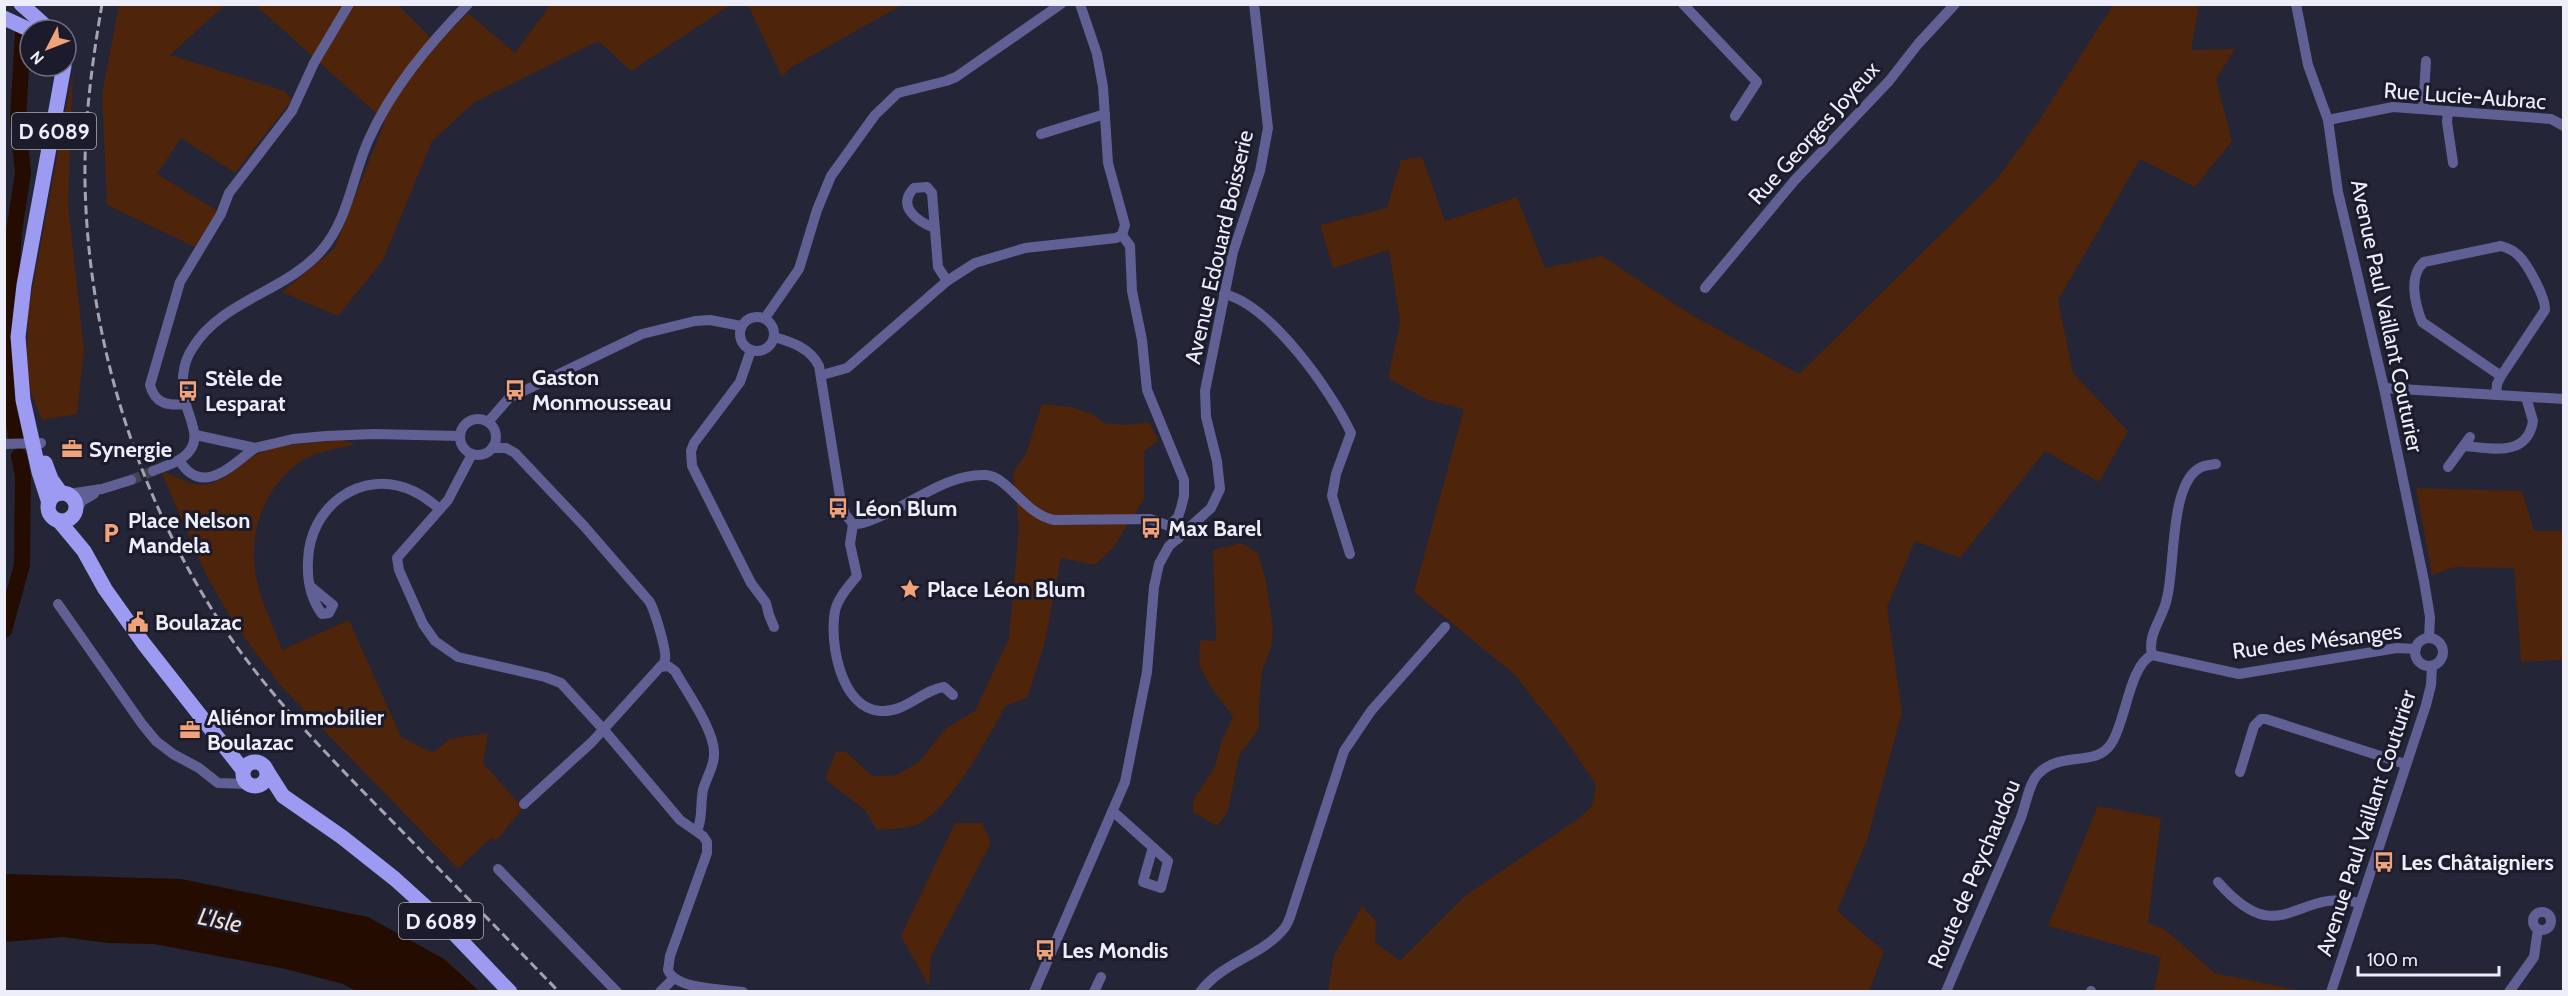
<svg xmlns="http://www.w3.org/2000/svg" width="2568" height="996" font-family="Cabin,sans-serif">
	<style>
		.green { fill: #4e240a }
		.water { fill: #250c01 }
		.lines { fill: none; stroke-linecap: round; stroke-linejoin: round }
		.river { stroke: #250c01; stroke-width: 16 }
		.minor-tunnel { stroke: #424353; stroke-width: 10; stroke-dasharray: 10 5; stroke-linecap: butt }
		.minor { stroke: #606094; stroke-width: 10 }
		.primary { stroke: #9c9bf1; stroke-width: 15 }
		.rail { stroke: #a3a4b2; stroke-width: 3; stroke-dasharray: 9 4.5; stroke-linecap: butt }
		.labels { text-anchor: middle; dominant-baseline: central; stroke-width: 6; stroke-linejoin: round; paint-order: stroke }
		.shield { fill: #1b1b2c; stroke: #aeafbc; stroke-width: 1.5 }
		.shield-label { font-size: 21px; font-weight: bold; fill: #edeefa }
		.street-label { font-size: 22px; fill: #edeefa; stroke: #1b1b2c }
		.poi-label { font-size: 22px; font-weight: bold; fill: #edeefa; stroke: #1b1b2c; text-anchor: start }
		.water-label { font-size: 24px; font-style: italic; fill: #f6ded3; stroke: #1b1b2c }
	</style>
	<rect width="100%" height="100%" fill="#242536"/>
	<g class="green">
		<polygon points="119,5 225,5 170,55 285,91 292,100 235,173 181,138 157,174 218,211 195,247 107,205 102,94"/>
		<polygon points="255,5 398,5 437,44 468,13 515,53 550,5 730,5 631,71 598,41 475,102 432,141 383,260 338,316 282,292 334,249 385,121"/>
		<polygon points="748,5 902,5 790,68 782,77"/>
		<polygon points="2113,5 2199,5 2191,50 2235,49 2216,79 2232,141 2195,187 2140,159 2058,300 2073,373 2128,431 2099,482 2045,451 1960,558 1915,541 1887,607 1902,712 1867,840 1837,911 1884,951 1869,991 1369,992 1366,989 1364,991 1328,991 1334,955 1362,906 1376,921 1375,942 1400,961 1465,896 1579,818 1592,806 1596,785 1565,739 1514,674 1414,592 1464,409 1428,400 1388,378 1400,322 1389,250 1333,268 1320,225 1387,208 1401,160 1422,157 1445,221 1517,197 1545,268 1602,256 1690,314 1799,374 1997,179 2038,122"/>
		<polygon points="73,72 68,204 84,350 77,414 42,420 29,388 27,362 28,312"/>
		<path d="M1042 404 1071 407 1090 413 1104 423 1126 425 1149 422 1158 440 1144 452V499L1112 549 1095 565 1061 558 1044 646 1027 698 1005 706C992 733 945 815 918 824 906 829 890 829 877 830L865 810 825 779 836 751 846 752 872 776 896 775 919 762 946 728 975 711 1009 638 1019 527 1013 472 1026 454Z"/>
		<path d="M341 440 356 444C338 449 316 451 300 462 262 489 247 537 257 581 262 604 274 627 282 650L349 620 401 737 433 753 449 739 488 733 483 763 523 808 496 841 491 838 458 869 279 684 236 626 208 579 161 472C175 474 189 485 201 485 226 484 240 462 262 452 277 444 321 443 341 440Z"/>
		<polygon points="2416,488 2522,491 2534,531 2563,531 2563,660 2521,662 2514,568 2455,567 2432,575"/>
		<polygon points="1241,543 1258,553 1266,581 1273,628 1271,648 1262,671 1259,702 1259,728 1239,756 1228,811 1217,826 1193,812 1193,801 1215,766 1221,742 1233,717 1211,687 1199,665 1200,640 1216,641 1213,550"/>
		<polygon points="2098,806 2161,818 2148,923 2164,929 2215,973 2301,991 2154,991 2161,957 2048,926"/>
		<polygon points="955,823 982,823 991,843 931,956 929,986 901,936"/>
	</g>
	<polygon class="water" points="5,874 181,879 368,917 444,959 479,991 356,991 343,984 286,969 154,944 108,943 63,937 5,942"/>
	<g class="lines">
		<g class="river">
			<polyline points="16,436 8,380 6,347 14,231 23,173 18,121 23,31"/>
			<polyline points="4,630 22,565 23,476 19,456"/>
		</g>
		<polyline class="minor-tunnel" points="131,480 153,471"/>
		<g class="minor">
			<polyline points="1080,4 1097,54 1103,87 1108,163 1125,225 1122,235"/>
			<polyline points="1683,4 1757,82 1735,116"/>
			<polyline points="2296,4 2308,65 2328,120 2338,192 2384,388 2424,581 2430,617 2429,638"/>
			<polyline points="2423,109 2426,61"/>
			<polyline points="2448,111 2447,122 2453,163"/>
			<polyline points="2328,120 2393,107 2551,119 2564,126"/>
			<polyline points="1041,134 1105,114"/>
			<path d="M934 228C917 221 896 206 914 188L927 187 932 193 938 267 947 281"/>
			<polyline points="1122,235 1130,246 1132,291 1142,340 1147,390 1184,480 1184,496 1181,508 1178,517 1169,526"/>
			<polyline points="1705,288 1794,181 1889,81 1918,44 1955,4"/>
			<path d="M1224 294C1271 305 1331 391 1351 433L1336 474 1332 496 1350 554"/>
			<circle cx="757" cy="334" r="17"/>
			<polyline points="765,318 799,269 817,210 831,176 875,115 898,93 946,81 956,77 1061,4"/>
			<path d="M774 337C792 342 810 348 819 366L841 503 845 514 853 524C863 525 871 520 879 517 913 503 948 473 986 475 1009 477 1024 514 1054 520L1150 519 1169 526 1178 539"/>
			<polyline points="751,350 740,382 694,443 691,451 692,466 751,583 766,603 769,615 774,627"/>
			<polyline points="822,375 847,368 947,281 975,263 1025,248 1116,238 1122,235"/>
			<polyline points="2384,388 2564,399"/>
			<path d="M2496 395 2497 384 2501 376 2545 310C2546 298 2527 263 2518 255 2513 250 2508 248 2501 246L2424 262C2408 276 2415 304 2422 322L2501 376"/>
			<path d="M186 404C168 406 155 404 150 385L180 282 221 214 229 193 292 111 314 63 349 4"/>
			<circle cx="478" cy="437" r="18"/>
			<polyline points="488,422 509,398 642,334 695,321 710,320 741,326"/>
			<polyline points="196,435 255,448 293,439 326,436 374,434 460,436"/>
			<polyline points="4,444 41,443"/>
			<path d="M2464 446C2491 448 2527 458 2533 421L2526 397"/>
			<path d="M492 448H506L515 453 584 526 649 601C654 608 667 651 665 659 665 663 663 664 660 667L592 742 524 804"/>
			<path d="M472 454 448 500 397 558 399 570 423 624 435 641 458 657 545 677 561 683 604 730 680 820 703 836 707 842V853L670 956 668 970C676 990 724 989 743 992"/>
			<path d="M179 460C202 498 232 465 255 448"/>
			<polyline points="2448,467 2470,437"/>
			<path d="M153 471C162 467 174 464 182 458 205 442 190 422 185 401 181 384 182 364 192 349 220 301 285 292 321 251 349 219 352 176 369 139 392 88 429 44 468 4"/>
			<polyline points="68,494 102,489 131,480"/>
			<polyline points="76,510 82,501 94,494"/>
			<path d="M853 524 850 544 857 576C848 587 838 598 835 611 829 643 841 708 880 711 905 713 922 690 944 687L953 695"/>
			<path d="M310 586 333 605 329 613 322 614C311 599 307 579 308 561 309 507 361 467 413 491 423 495 432 503 440 509"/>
			<polyline points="58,604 142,724 156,741 173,754 199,768 218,783 248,784"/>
			<circle cx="2429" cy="652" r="14"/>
			<polyline points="2152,655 2239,674 2397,648 2416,649"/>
			<path d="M2152 655C2147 633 2163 619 2167 598 2175 567 2170 487 2198 469 2203 465 2210 465 2216 464"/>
			<path d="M660 667 668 666 675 671C686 691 716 732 714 755 714 767 706 778 703 790 700 805 703 818 697 831"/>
			<polyline points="2240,772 2254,726 2261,719 2266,719 2405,764"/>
			<polyline points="1112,812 1117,815 1168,861 1161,888 1143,882 1153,847"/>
			<polyline points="498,869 617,992"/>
			<path d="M2218 882C2281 954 2296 886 2360 903"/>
			<circle cx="2542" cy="921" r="9"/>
			<polyline points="660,992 673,979"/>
			<polyline points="1034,992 1125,782 1147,672 1154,587 1159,564 1169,546 1211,508 1220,489 1217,461 1206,417 1205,391 1233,252 1260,171 1268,128 1254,4"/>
			<polyline points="1094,992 1101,977"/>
			<path d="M1200 992C1223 962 1260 956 1282 931 1287 926 1290 918 1292 911L1344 751 1371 711 1445 627"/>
			<path d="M1946 992C1970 934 1996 878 2020 820 2026 806 2028 785 2038 774 2061 750 2095 768 2111 744 2126 722 2129 666 2152 655"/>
			<polyline points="2091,992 2091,991"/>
			<polyline points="2331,992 2426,705 2431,685 2432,666"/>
			<polyline points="2509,992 2534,957 2538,929"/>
		</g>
		<g class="primary">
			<polyline points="21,4 50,30"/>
			<polyline points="4,18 30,30"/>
			<polyline points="45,463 51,479 61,493"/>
			<circle cx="62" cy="507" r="14"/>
			<polyline points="49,503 39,472 23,400 18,337 24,285 64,66"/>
			<polyline points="59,521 84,551 105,589 144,644 243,770"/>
			<circle cx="255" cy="774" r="12"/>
			<polyline points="267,771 283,796 342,837 395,879 448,927 510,992"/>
		</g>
		<path class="rail" d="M102 4C92 63 84 122 85 182 88 346 142 513 237 647 282 709 336 764 390 819 446 876 503 934 559 992"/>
	</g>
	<defs>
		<g id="bus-bare" transform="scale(1.62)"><path d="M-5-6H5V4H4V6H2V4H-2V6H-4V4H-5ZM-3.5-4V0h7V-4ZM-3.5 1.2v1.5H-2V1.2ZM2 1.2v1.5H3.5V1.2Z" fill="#f0a279" stroke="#1b1b2c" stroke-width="2.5" paint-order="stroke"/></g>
		<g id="office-bare" transform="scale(1.62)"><path d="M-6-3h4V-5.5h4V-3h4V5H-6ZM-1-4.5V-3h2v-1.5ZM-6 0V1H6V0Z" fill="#f0a279" stroke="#1b1b2c" stroke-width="2.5" paint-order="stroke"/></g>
		<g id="parking-bare" transform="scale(1.62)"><path d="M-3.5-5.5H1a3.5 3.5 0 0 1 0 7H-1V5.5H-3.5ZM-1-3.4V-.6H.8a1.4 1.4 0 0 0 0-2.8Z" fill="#f0a279" stroke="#1b1b2c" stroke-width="2.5" paint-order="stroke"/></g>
		<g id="sight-bare" transform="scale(1.62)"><path d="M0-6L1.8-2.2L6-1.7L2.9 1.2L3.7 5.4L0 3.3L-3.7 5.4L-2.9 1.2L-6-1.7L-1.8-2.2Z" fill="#f0a279" stroke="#1b1b2c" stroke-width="2.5" paint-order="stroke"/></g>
		<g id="civic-bare" transform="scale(1.62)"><path d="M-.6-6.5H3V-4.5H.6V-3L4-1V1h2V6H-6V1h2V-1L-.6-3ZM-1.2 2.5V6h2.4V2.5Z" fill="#f0a279" stroke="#1b1b2c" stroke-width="2.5" paint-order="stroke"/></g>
	</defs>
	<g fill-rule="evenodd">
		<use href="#bus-bare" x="515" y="390"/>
		<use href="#bus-bare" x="188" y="391"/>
		<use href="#office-bare" x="72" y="449"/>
		<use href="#bus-bare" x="838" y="508"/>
		<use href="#bus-bare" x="1151" y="528"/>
		<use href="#parking-bare" x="111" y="533"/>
		<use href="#sight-bare" x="910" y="589"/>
		<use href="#civic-bare" x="138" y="622"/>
		<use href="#office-bare" x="190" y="730"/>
		<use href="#bus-bare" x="2384" y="862"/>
		<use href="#bus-bare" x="1045" y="950"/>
	</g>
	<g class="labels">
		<g class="shield">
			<rect x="12" y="113" width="84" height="36" rx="4.5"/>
			<rect x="399" y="903" width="84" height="36" rx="4.5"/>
		</g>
		<g class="shield-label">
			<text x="54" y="131">D 6089</text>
			<text x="441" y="921">D 6089</text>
		</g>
		<g class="street-label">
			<text transform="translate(2465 96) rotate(4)">Rue Lucie-Aubrac</text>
			<text transform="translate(1814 133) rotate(-48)">Rue Georges Joyeux</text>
			<text transform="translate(1219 247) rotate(-77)">Avenue Edouard Boisserie</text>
			<text transform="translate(2387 316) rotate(78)">Avenue Paul Vaillant Couturier</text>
			<text transform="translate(2317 641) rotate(-7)">Rue des Mésanges</text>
			<text transform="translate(2366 823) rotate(-72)">Avenue Paul Vaillant Couturier</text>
			<text transform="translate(1974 874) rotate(-67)">Route de Peychaudou</text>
		</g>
		<g class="poi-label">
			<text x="532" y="377">Gaston<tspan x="532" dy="25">Monmousseau</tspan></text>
			<text x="205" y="378">Stèle de<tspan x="205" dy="25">Lesparat</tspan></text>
			<text x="89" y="449">Synergie</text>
			<text x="855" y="508">Léon Blum</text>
			<text x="128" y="520">Place Nelson<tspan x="128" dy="25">Mandela</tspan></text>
			<text x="1168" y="528">Max Barel</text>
			<text x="927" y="589">Place Léon Blum</text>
			<text x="155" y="622">Boulazac</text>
			<text x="207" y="717">Aliénor Immobilier<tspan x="207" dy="25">Boulazac</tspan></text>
			<text x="2401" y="862">Les Châtaigniers</text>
			<text x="1062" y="950">Les Mondis</text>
		</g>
		<g class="water-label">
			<text transform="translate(220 920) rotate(12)">L'Isle</text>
		</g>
	</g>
	<rect width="2568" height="996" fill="none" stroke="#edeefa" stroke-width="12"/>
	<g transform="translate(48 48) rotate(228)"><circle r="28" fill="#1b1b2c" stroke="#6f6f7e" stroke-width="1.5"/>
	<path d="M0-4.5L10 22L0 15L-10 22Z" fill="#f0a279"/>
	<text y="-9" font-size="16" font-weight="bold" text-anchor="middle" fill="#edeefa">N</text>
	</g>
	<path d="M2358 966v9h141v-9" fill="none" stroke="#edeefa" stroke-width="3"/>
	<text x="2367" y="966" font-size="18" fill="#edeefa" stroke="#1b1b2c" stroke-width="4.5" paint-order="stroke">100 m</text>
</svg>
